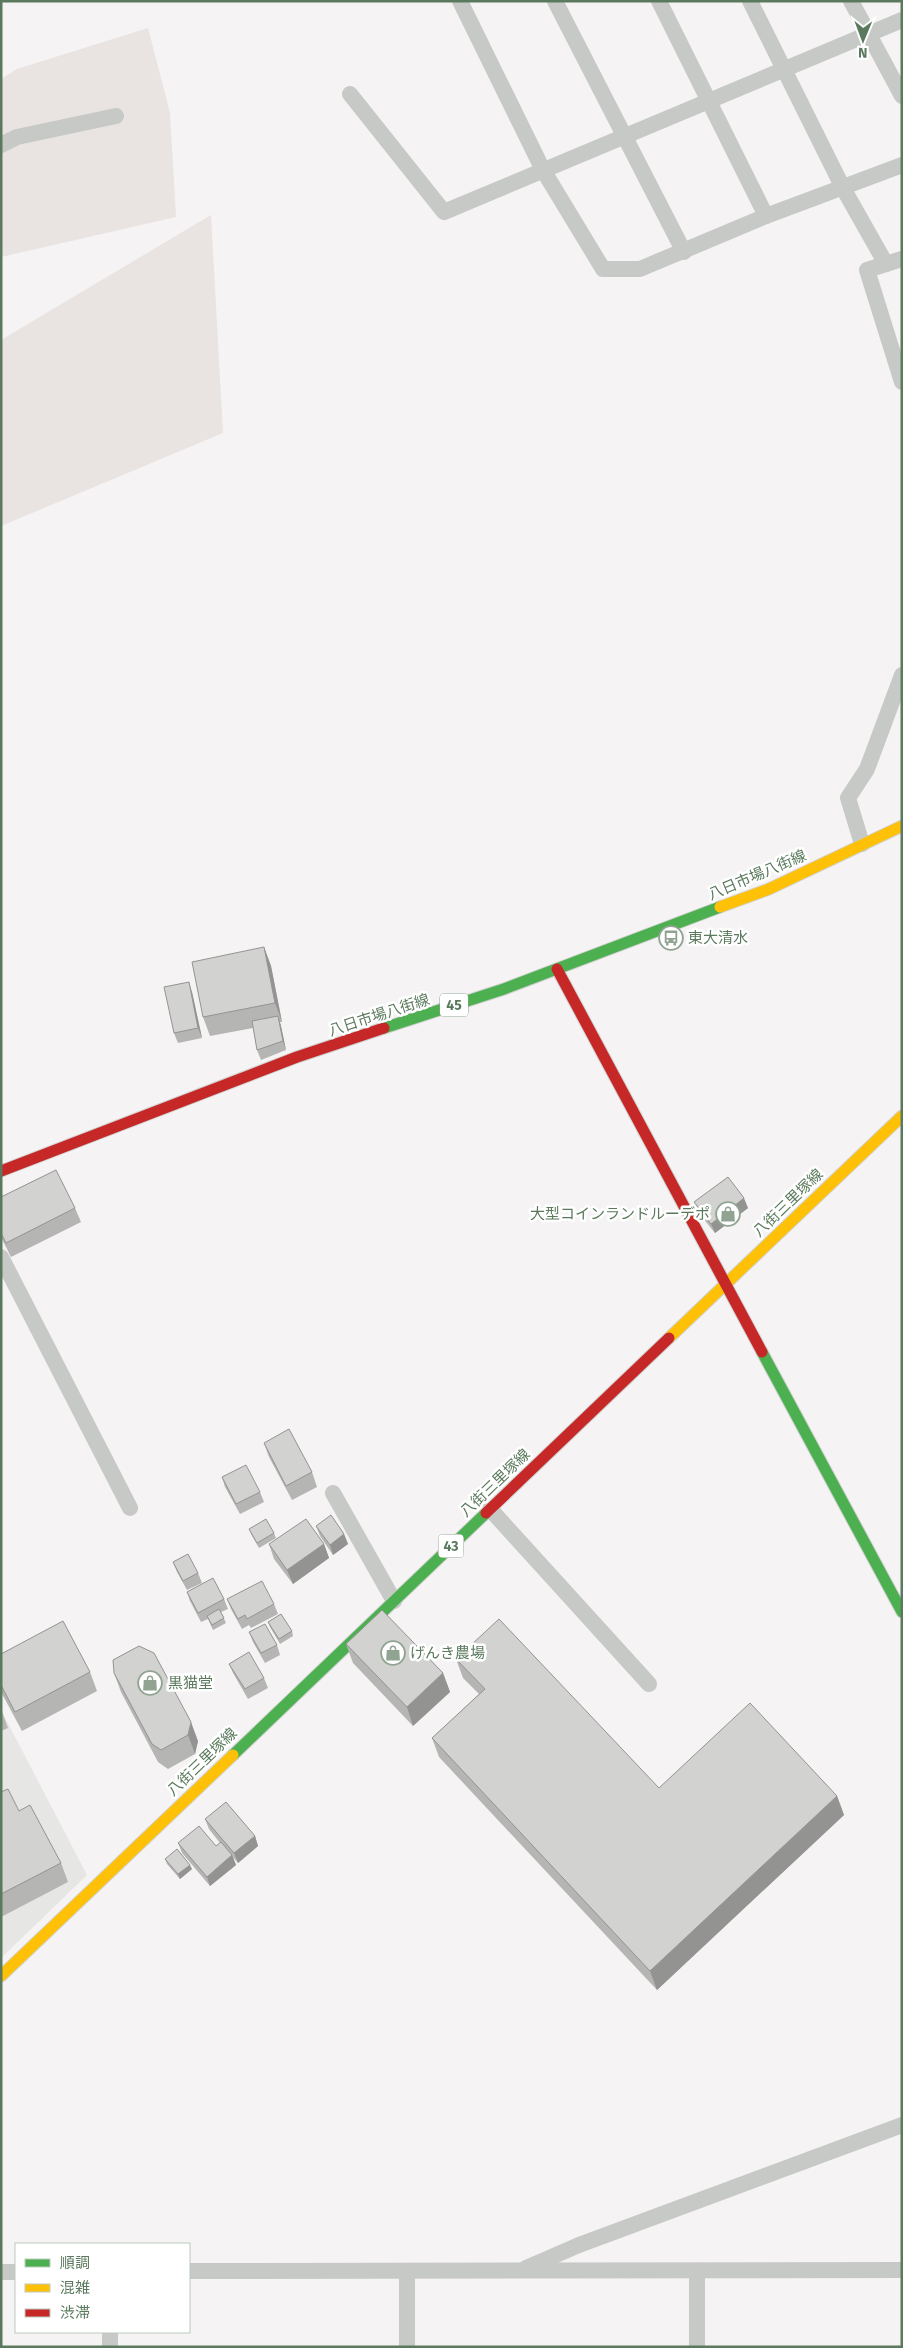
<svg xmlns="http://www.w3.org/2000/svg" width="903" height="2348" font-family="'Fira Sans','Noto Sans JP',sans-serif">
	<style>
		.built { fill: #e6e6e4 }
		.green { fill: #e9e3e2 }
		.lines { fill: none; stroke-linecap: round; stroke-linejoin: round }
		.fast-casing { stroke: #cfd1cf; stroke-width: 13 }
		.slow-casing { stroke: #cfd1cf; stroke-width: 13 }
		.jam-casing { stroke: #cfd1cf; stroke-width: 13 }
		.street { stroke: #c7c9c7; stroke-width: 16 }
		.fast { stroke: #4caf50; stroke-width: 11 }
		.slow { stroke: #ffc107; stroke-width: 11 }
		.jam { stroke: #c62828; stroke-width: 11 }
		.wall { fill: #b5b5b4 }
		.shaded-wall { fill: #939492 }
		.building { fill: #d2d3d1; stroke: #939492 }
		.labels { text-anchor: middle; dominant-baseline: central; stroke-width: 5; stroke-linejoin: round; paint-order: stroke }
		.shield { fill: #fff; stroke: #8ca28e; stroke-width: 1 }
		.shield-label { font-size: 14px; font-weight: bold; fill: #5b7a5d }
		.street-label { font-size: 15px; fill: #5b7a5d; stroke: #fff }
		.poi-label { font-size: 15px; fill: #5b7a5d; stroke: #fff; text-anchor: start }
	</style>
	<rect width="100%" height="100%" fill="#f5f3f4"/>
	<polygon class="built" points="1,1710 87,1875 1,1958"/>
	<g class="green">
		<polygon points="148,28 170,113 176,217 1,257 1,79 17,69"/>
		<polygon points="211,215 223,433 1,526 1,340"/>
	</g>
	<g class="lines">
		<g class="fast-casing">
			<g id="fast">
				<polyline points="384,1028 504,989 720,907"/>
				<polyline points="762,1352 902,1612"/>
				<polyline points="233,1755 486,1513"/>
			</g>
		</g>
		<g class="slow-casing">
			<g id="slow">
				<polyline points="720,907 769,889 902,826"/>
				<polyline points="669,1338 902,1116"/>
				<polyline points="1,1976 233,1755"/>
			</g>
		</g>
		<g class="jam-casing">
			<g id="jam">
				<polyline points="557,969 762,1352"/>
				<polyline points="1,1171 297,1057 384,1028"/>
				<polyline points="486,1513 669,1338"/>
			</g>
		</g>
		<g class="street">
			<polyline points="460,1 543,170 603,269 640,269 766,216 902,165"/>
			<polyline points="555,1 684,252"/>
			<polyline points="659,1 766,216"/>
			<polyline points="750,1 843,188 886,264"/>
			<polyline points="851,1 902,96"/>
			<polyline points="350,94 444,212 902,20"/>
			<polyline points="1,145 17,137 116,116"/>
			<polyline points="902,259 867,270 902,382"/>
			<polyline points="862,844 848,798 867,769 902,675"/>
			<polyline points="1,1257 130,1508"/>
			<polyline points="333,1493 394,1601"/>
			<polyline points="490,1509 649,1684"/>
			<polyline points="526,2268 579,2245 902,2125"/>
			<polyline points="189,2271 902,2270"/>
			<polyline points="1,2272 16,2272"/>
			<polyline points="110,2347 110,2332"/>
			<polyline points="407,2347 407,2271"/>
			<polyline points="697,2347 697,2271"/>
		</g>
		<use href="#fast" class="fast"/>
		<use href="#slow" class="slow"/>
		<use href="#jam" class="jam"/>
	</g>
	<g class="wall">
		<polygon points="264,947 271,966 282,1022 280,1022 286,1050 261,1060 257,1050 253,1028 210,1036 203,1017"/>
		<polygon points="192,992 202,1038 178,1043 174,1033"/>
		<polygon points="1,1197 75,1208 81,1222 11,1257 1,1237"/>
		<polygon points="694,1202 748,1208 715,1233 698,1212"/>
		<polygon points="264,1443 312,1472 317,1487 292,1500 269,1457"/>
		<polygon points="222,1477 260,1492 264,1502 240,1514 225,1487"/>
		<polygon points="316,1526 344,1534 348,1544 333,1555 320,1536"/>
		<polygon points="249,1529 274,1533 276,1538 259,1548 251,1534"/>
		<polygon points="269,1544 324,1544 329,1558 293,1584 274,1559"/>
		<polygon points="173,1562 198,1573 202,1583 187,1590 177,1572"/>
		<polygon points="187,1592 224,1599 228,1609 221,1612 226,1623 213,1630 208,1619 201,1622 190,1601"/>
		<polygon points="227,1599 274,1604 278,1614 251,1628 249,1625 242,1629 231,1609"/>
		<polygon points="268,1622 292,1631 293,1636 280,1644 270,1627"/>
		<polygon points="249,1632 277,1645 280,1655 265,1663 253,1642"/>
		<polygon points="346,1644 443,1673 450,1692 413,1726 353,1663"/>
		<polygon points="1,1654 90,1672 97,1691 22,1731 1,1692"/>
		<polygon points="456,1659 659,1788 837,1796 844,1815 657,1990 439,1757 432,1738 479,1694 463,1678"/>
		<polygon points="229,1664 264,1678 268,1688 248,1699 233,1673"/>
		<polygon points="114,1673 198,1741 195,1754 168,1769 158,1762 121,1692"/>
		<polygon points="1,1709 8,1728 1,1731"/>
		<polygon points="1,1792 19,1811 61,1863 68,1882 1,1917"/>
		<polygon points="205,1819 255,1836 258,1846 238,1863 233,1857 236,1865 210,1886 182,1853 178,1843 216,1846 220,1843 209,1829"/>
		<polygon points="165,1859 192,1869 180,1879 167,1864"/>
	</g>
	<g class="shaded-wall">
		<polygon points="264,947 271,966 282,1022 275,1003"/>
		<polygon points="189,982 192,992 202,1038 198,1028"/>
		<polygon points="278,1016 281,1026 286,1050 283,1041"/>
		<polygon points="744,1198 748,1208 715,1233 711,1224"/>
		<polygon points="344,1534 348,1544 333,1555 330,1545"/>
		<polygon points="324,1544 329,1558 293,1584 287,1570"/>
		<polygon points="443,1673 450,1692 413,1726 407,1707"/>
		<polygon points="191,1722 198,1741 195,1754 188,1735"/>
		<polygon points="837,1796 844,1815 657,1990 650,1971"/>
		<polygon points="255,1836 258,1846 238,1863 234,1853"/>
		<polygon points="232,1855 236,1865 210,1886 207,1877"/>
		<polygon points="190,1865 192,1869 180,1879 178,1874"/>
	</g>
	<g class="building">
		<polygon points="264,947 275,1003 203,1017 192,962"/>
		<polygon points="189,982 198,1028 174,1033 164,987"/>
		<polygon points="278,1016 283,1041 257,1050 252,1021"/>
		<polygon points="56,1170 75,1208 6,1243 1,1233 1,1197"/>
		<polygon points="728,1177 744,1198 711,1224 694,1202"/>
		<polygon points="289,1429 312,1472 286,1486 264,1443"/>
		<polygon points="246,1465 260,1492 236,1504 222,1477"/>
		<polygon points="331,1515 344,1534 330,1545 316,1526"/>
		<polygon points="266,1519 274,1533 257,1543 249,1529"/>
		<polygon points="306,1519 324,1544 287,1570 269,1544"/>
		<polygon points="188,1554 198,1573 183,1581 173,1562"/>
		<polygon points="213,1578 224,1599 198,1613 187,1592"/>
		<polygon points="262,1581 274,1604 247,1619 245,1615 238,1619 227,1599"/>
		<polygon points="219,1609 224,1618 212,1625 207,1616"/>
		<polygon points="382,1610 443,1673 407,1707 346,1644"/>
		<polygon points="281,1614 292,1631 279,1639 268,1622"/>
		<polygon points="499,1619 659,1788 750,1703 837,1796 650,1971 432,1738 485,1689 456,1659"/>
		<polygon points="63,1621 90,1672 15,1712 1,1685 1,1654"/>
		<polygon points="265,1624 277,1645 261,1653 249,1632"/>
		<polygon points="139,1646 154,1653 191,1722 188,1735 161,1750 152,1744 114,1673 113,1660"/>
		<polygon points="249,1652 264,1678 245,1689 229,1664"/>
		<polygon points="8,1789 19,1811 30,1805 61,1863 1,1894 1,1792"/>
		<polygon points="226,1802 255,1836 234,1853 205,1819"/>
		<polygon points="199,1826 216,1846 221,1842 232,1855 207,1877 178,1843"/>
		<polygon points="177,1849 190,1865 178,1874 165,1859"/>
	</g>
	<defs>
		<g id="bus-ring" transform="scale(1.25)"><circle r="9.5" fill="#fff" stroke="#91a492" stroke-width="1.5"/><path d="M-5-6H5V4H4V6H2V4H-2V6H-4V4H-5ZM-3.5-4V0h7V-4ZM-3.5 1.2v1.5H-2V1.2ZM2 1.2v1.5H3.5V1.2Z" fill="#91a492"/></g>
		<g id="shop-ring" transform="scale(1.25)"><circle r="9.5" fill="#fff" stroke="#91a492" stroke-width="1.5"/><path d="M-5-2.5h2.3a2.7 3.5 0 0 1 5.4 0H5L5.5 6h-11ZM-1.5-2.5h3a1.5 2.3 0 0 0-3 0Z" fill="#91a492"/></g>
	</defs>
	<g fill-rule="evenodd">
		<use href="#bus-ring" x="671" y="938"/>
		<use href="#shop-ring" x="728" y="1214"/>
		<use href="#shop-ring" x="393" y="1653"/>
		<use href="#shop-ring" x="150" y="1683"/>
	</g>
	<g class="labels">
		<g class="shield">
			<rect x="440" y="993.5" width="28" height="23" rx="4"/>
			<rect x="438.5" y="1534.5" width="25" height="23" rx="4"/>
		</g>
		<g class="shield-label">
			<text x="454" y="1005">45</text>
			<text x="451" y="1546">43</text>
		</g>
		<g class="street-label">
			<text transform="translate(757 875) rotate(-23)">八日市場八街線</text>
			<text transform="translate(379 1015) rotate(-18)">八日市場八街線</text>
			<text transform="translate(788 1203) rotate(-44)">八街三里塚線</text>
			<text transform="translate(495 1483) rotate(-44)">八街三里塚線</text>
			<text transform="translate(202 1762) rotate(-44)">八街三里塚線</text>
		</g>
		<g class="poi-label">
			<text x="688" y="938">東大清水</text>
			<text x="710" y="1214" text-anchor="end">大型コインランドルーデポ</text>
			<text x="410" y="1653">げんき農場</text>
			<text x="168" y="1683">黒猫堂</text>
		</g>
	</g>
	<rect width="903" height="2348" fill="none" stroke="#5b7a5d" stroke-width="5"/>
	<rect x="15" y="2243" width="175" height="90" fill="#ffffff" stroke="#bdcabe"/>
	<rect x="25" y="2259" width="25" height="8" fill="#4caf50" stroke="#bdcabe"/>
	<text x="60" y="2268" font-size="15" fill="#5b7a5d">順調</text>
	<rect x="25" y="2284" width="25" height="8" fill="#ffc107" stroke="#bdcabe"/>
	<text x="60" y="2293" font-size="15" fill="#5b7a5d">混雑</text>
	<rect x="25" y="2309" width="25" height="8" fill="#c62828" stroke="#bdcabe"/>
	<text x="60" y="2318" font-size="15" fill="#5b7a5d">渋滞</text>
	<g transform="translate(863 40) rotate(181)" stroke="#ffffff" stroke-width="4" paint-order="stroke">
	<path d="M0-4L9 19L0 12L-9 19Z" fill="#5b7a5d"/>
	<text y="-8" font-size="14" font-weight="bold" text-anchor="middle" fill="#5b7a5d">N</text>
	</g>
</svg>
